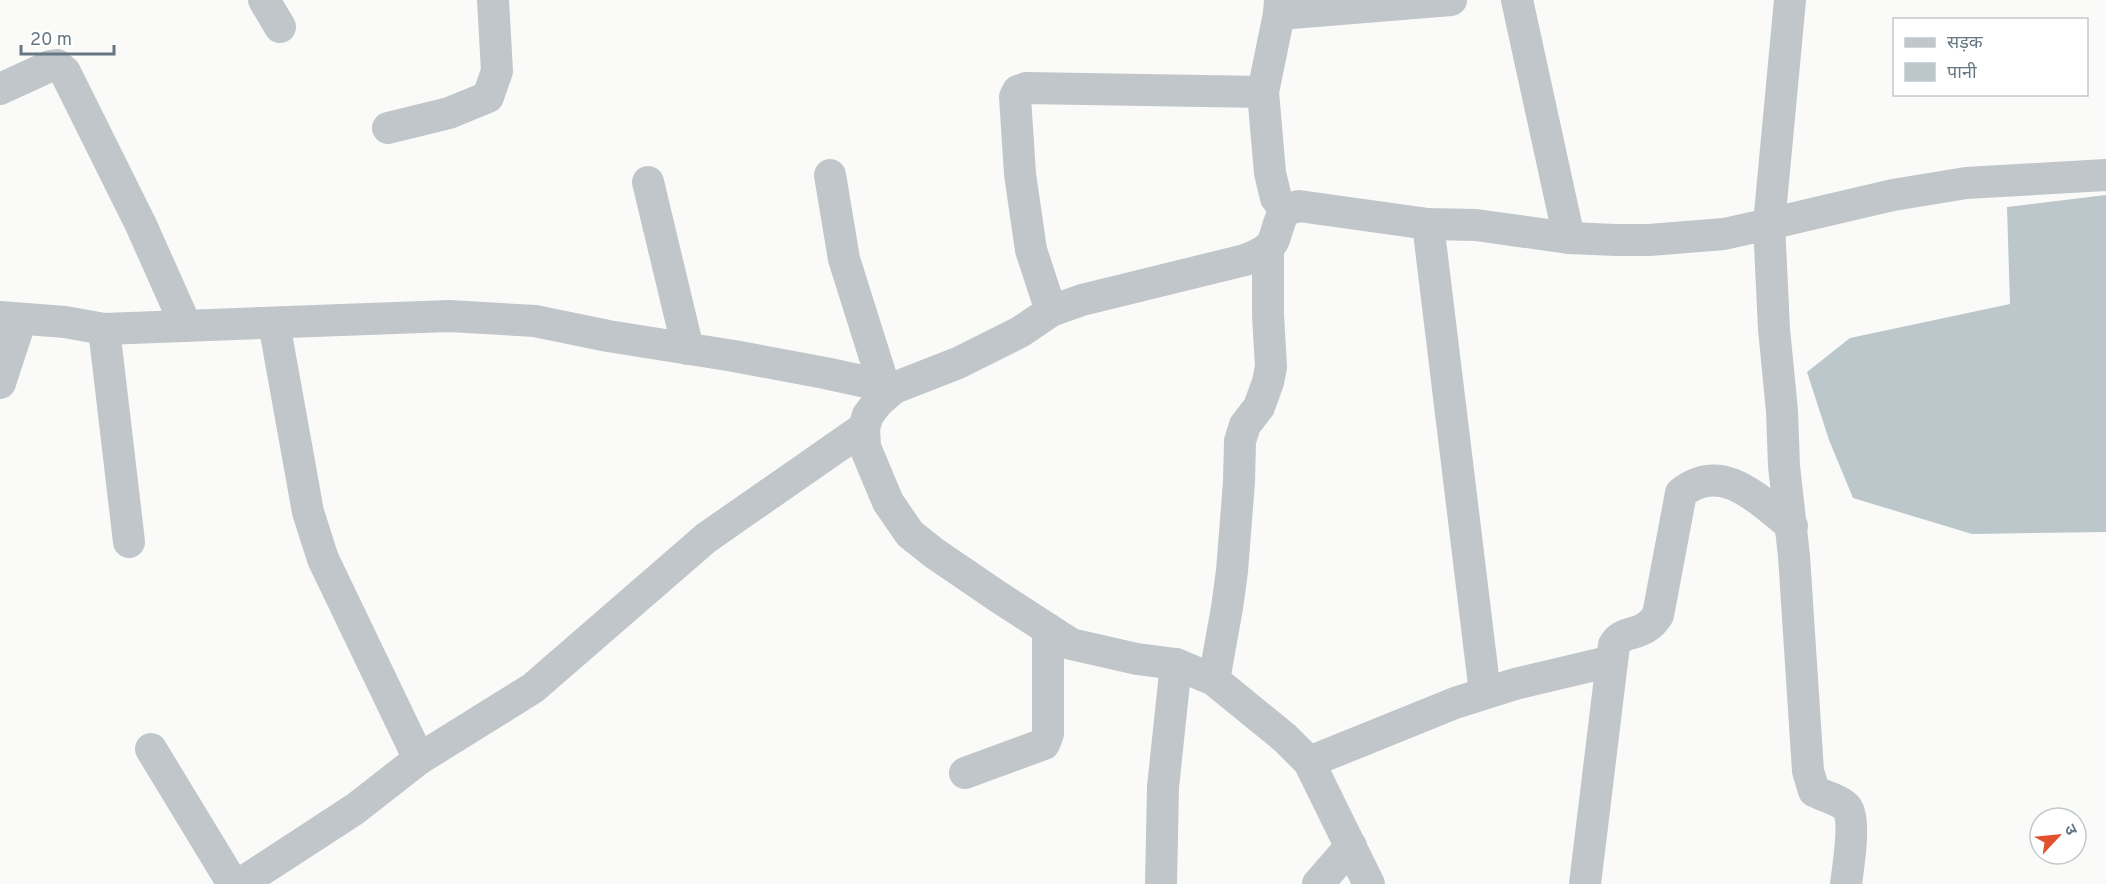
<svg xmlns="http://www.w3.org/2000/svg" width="2106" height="884" font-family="Overpass,'Noto Sans Devanagari',sans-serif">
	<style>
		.water { fill: #bbc7cb }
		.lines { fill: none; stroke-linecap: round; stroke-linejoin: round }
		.minor { stroke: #c1c6ca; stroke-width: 32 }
	</style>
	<rect width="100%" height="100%" fill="#fafaf8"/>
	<polygon class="water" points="2106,195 2106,532 1972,534 1853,498 1829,440 1807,372 1850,338 2010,304 2007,207"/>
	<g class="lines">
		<g class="minor">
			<polyline points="264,0 280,27"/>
			<polyline points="1280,0 1279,14 1263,92 1270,173 1276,198 1285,210"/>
			<polyline points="1517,0 1569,238"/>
			<polyline points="1790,0 1769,224 1893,195 1966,183 2106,175"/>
			<polyline points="1279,14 1451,0"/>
			<polyline points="0,89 50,66 57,65 65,72 141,225 186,326"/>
			<polyline points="388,128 449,113 488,97 497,71 493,0"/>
			<polyline points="830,175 844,259 884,386"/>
			<polyline points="648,182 688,349"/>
			<polyline points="1428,224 1485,693"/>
			<polyline points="1051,311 1031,250 1020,174 1015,97 1018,91 1026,88 1263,92"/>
			<polyline points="0,317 65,322 104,329 449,316 535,321 608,336 734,356 825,373 894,388"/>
			<polyline points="274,323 308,512 323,559 419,759"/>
			<polyline points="104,329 129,542"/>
			<polyline points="0,383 21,319"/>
			<path d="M1176 664 1137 659 1071 644 997 596 934 553 910 534 888 502 865 447 864 428 868 415 878 402 894 388 958 363 1020 332 1051 311 1082 300 1245 260C1284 245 1269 239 1285 210L1299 206 1428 224 1476 225 1569 238 1616 240H1649L1724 234 1769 224 1774 329 1782 411 1784 466 1794 556 1808 771 1814 791C1823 796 1841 800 1847 808 1856 821 1848 868 1846 884"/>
			<polyline points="1214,680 1227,608 1232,571 1239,482 1240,441 1245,425 1259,407 1268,382 1271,367 1268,315 1268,249"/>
			<polyline points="151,749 233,884"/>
			<polyline points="1309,762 1455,703 1515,684 1612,661"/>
			<polyline points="965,773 1044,744 1048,734 1048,629"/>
			<polyline points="240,884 355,809 419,759 533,688 706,538 864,428"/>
			<polyline points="1161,884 1163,787 1176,664 1214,680 1285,738 1309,762 1369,884"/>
			<polyline points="1318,884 1351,846"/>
			<path d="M1585 884 1614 645C1623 628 1643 639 1658 615L1681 493C1723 460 1758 500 1792 526"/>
		</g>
	</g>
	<rect x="1893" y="18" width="195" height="78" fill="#ffffff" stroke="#c1c9cd" stroke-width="1.5"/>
	<rect x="1905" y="38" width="30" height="9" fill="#c1c6ca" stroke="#c1c9cd" stroke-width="1.5"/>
	<text x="1947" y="48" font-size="18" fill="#657782">सड़क</text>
	<rect x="1905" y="63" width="30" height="18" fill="#bbc7cb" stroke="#c1c9cd" stroke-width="1.5"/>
	<text x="1947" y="78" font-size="18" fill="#657782">पानी</text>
	<g transform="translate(2058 836) rotate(64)"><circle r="28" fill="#ffffff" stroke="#c1c9cd" stroke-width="1.5"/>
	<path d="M0-4.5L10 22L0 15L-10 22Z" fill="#e3502e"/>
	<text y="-9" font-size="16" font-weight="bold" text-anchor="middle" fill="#657782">उ</text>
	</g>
	<path d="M21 45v9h93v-9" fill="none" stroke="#657782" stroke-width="3"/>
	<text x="30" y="45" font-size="18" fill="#657782" stroke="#ffffff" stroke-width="4.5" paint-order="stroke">20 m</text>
</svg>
